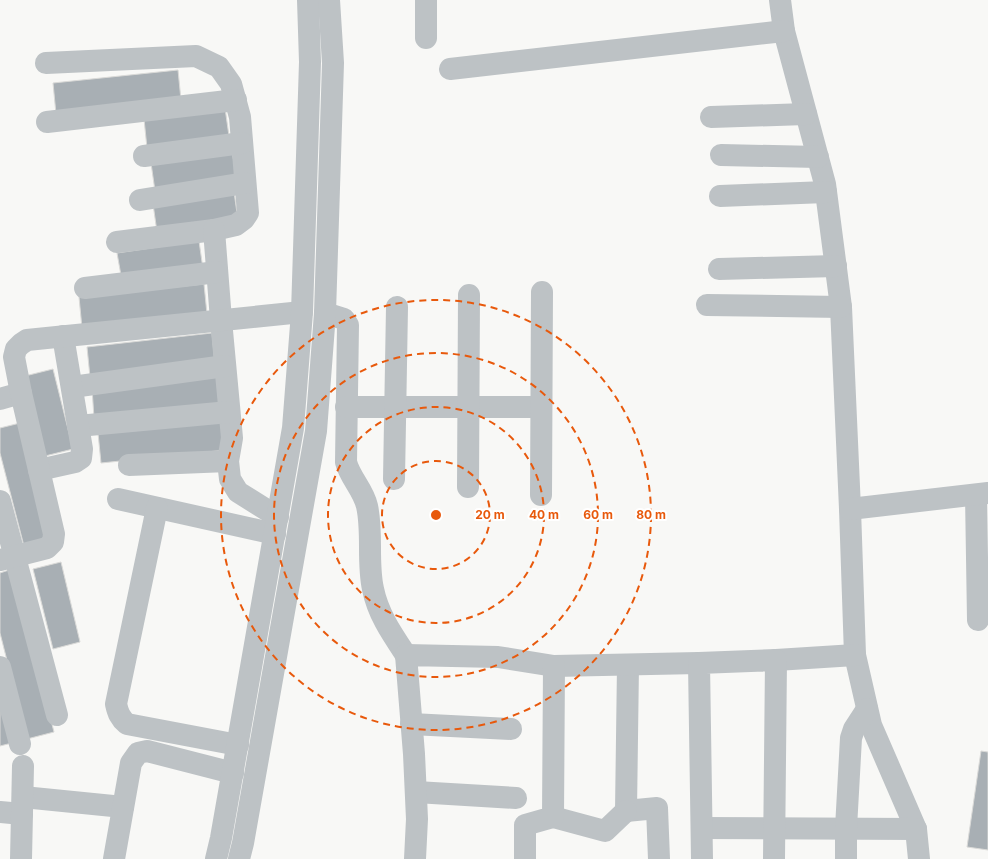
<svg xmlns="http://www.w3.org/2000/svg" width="988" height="859" font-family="Inter,sans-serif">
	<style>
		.building { fill: #a8afb4; stroke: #dadad8 }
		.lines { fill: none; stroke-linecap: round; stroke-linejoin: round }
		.minor { stroke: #bdc2c5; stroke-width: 22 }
		.ring { fill: none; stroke: #e8590c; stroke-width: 2; stroke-dasharray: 7 5 }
		.centre { fill: #e8590c; stroke: #fff; stroke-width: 2 }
		.ring-label { font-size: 12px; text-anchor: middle; font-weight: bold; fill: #e8590c; stroke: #fff; stroke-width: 4; stroke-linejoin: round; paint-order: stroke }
	</style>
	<rect width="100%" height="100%" fill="#f8f8f6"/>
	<g class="building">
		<polygon points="178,70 181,100 56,114 53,83"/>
		<polygon points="225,108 229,136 147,148 144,119"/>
		<polygon points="232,151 237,180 155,191 151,163"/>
		<polygon points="234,192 238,220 157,232 153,204"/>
		<polygon points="199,241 203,269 122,281 117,253"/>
		<polygon points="204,284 207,314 82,328 79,297"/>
		<polygon points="212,333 215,364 90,377 87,347"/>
		<polygon points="53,369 73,449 45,456 25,376"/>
		<polygon points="217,375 220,405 94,418 92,388"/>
		<polygon points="223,420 226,450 101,463 98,433"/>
		<polygon points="20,423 51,543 25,550 0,453 0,428"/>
		<polygon points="61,562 80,642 53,649 33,569"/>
		<polygon points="12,569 54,732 27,739 0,633 0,573"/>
		<polygon points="0,697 12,743 0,746"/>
		<polygon points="981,751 988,752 988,850 967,847"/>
	</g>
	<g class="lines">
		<g class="minor">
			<polyline points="426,0 426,38"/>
			<polyline points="780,0 784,31 825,184 841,307 850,509 855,655 871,725 916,829 919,859"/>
			<polyline points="46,63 196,56 219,67 231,84 240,117 248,213 244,219 236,225 214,230 117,242"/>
			<polyline points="450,69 784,31"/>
			<polyline points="711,117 806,114"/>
			<polyline points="47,122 236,100"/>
			<polyline points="721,155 818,157"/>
			<polyline points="144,156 242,143"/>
			<polyline points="720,196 826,192"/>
			<polyline points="140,200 245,183"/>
			<polyline points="214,230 221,320 232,438 228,461 230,479 238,492 278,517"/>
			<polyline points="719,269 836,266"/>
			<polyline points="85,288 217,272"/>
			<polyline points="707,305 841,307"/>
			<path d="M325 313 344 319 348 325 346 462C350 478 363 489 367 506 373 533 367 562 373 589 378 614 392 634 406 655"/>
			<polyline points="72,387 225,366"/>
			<polyline points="0,399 21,393"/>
			<polyline points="346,407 541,407"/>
			<polyline points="78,426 229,412"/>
			<polyline points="129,465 228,461"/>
			<polyline points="39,470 75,462 81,458 82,449 63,336"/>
			<polyline points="394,479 397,307"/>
			<polyline points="468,487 469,295"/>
			<polyline points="541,495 542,292"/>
			<polyline points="976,495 978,620"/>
			<polyline points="118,499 275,534"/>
			<polyline points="0,501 57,715"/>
			<path d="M157 508 116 704C118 713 120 718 127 724L238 745"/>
			<polyline points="850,509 988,493"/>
			<polyline points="0,560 47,548 53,542 54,534 21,393 14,357 16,349 21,344 27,340 302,312"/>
			<polyline points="776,660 855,655"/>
			<polyline points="628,665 626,811 657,808 659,859"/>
			<polyline points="0,667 20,744"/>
			<polyline points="411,724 511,729"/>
			<polyline points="416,792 516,798"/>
			<polyline points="23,797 123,807"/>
			<polyline points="0,812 22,814"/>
			<polyline points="553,817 605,831 626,811"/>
			<polyline points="702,828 916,829"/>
			<polyline points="21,859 23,766"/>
			<polyline points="114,859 131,763 138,753 147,751 233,773"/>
			<polyline points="216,859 221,838 293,428 302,312 310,62 308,0"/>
			<polyline points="239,859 243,843 316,431 325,313 333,63 329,0"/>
			<polyline points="415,859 417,819 414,754 406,655 498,657 554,666 699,663"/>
			<polyline points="525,859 525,825 553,817 554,666"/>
			<polyline points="702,859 699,663 776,660 774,859"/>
			<polyline points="846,859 846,828 851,738 854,729 867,709"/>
		</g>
	</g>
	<g class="ring">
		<circle cx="436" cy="515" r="54"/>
		<circle cx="436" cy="515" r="108"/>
		<circle cx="436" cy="515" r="162"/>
		<circle cx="436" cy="515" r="215"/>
	</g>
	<circle cx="436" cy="515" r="6" class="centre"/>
	<g class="ring-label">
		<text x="490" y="519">20 m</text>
		<text x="544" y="519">40 m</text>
		<text x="598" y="519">60 m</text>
		<text x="651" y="519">80 m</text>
	</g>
</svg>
